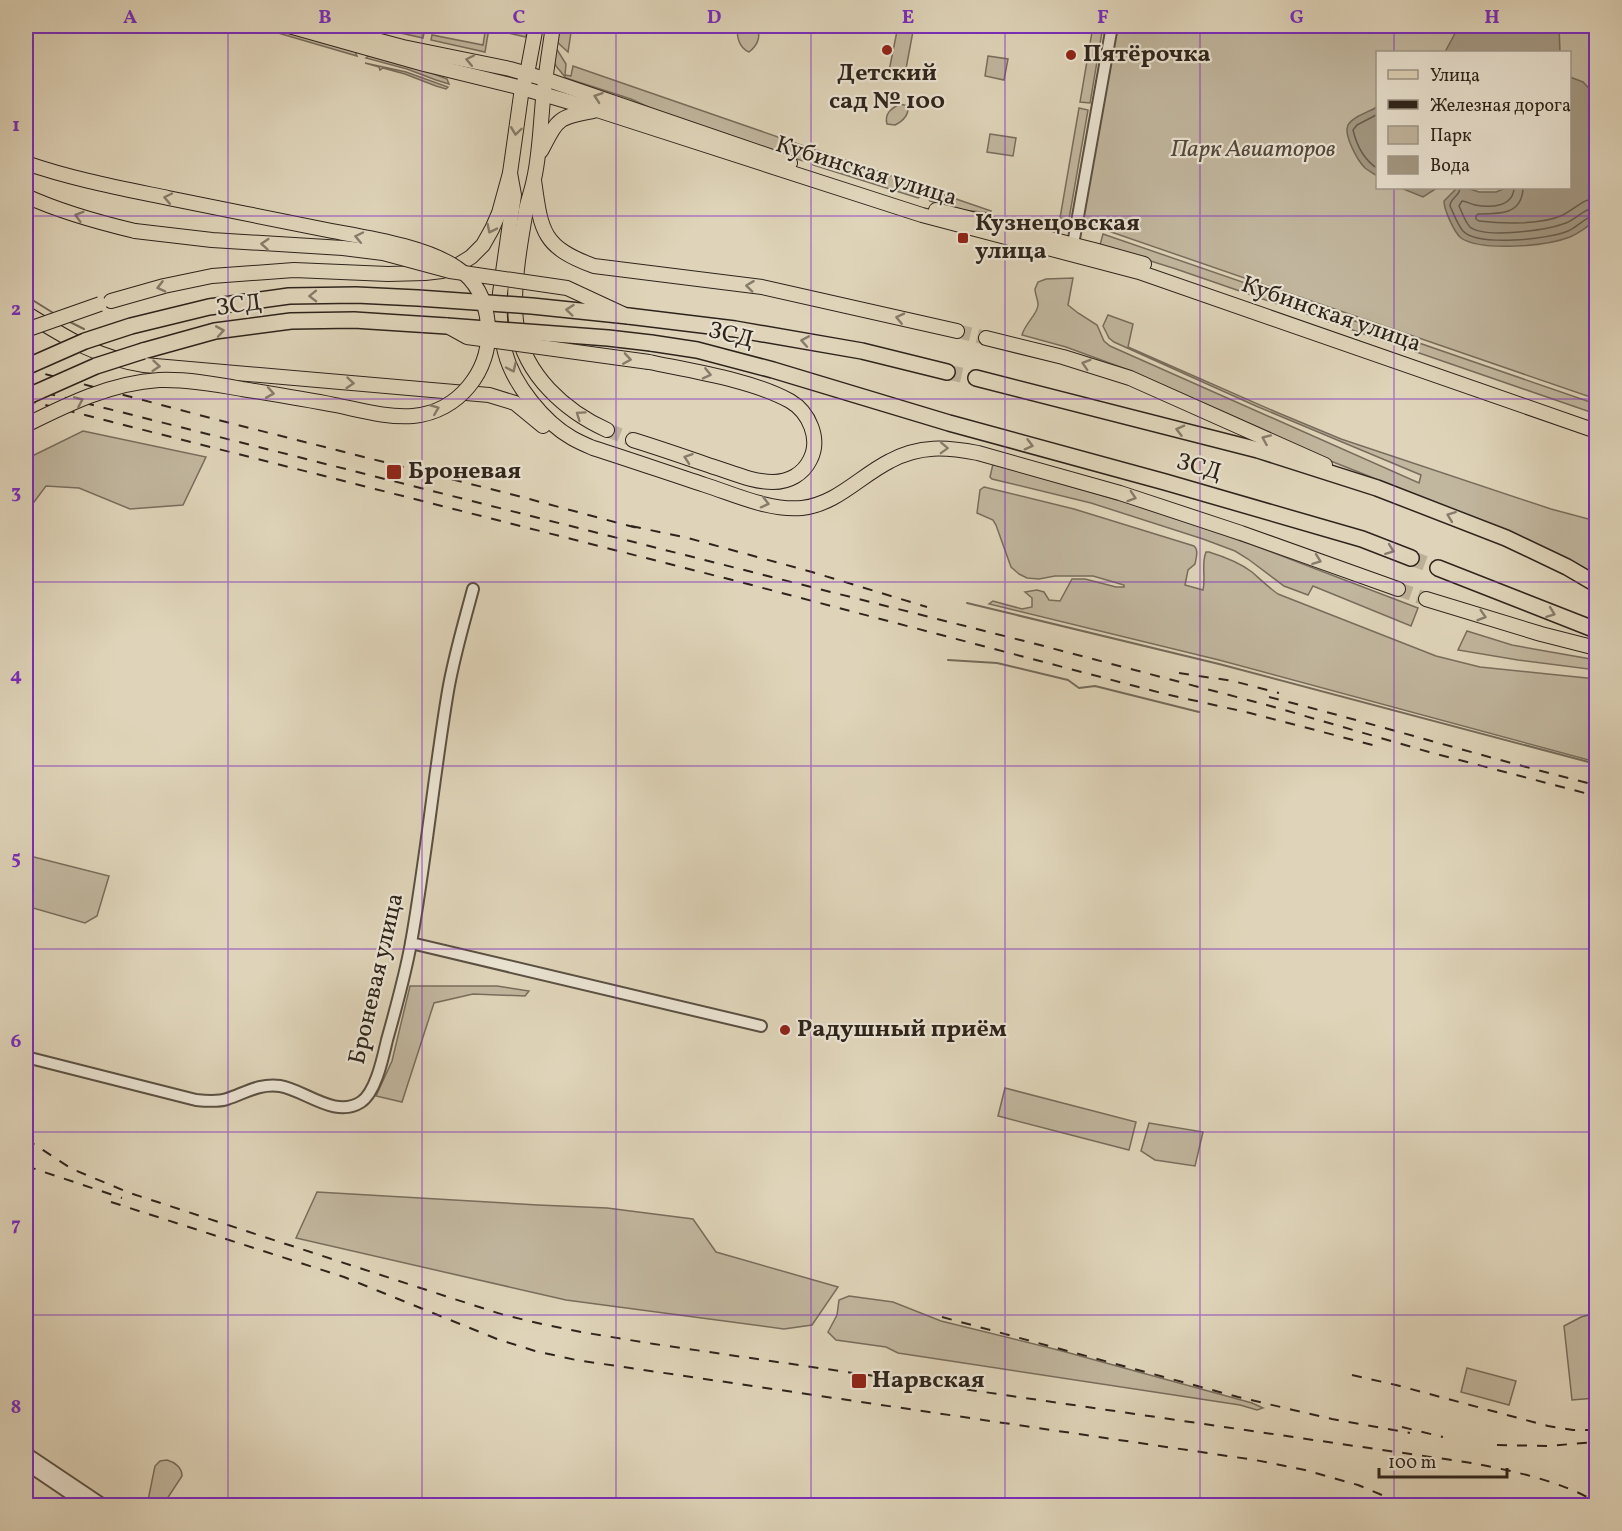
<svg xmlns="http://www.w3.org/2000/svg" width="1622" height="1531" font-family="Vollkorn,serif">
	<style>
		.green { fill: #c1b69e; stroke: #786d5c; stroke-width: 1.5; fill-rule: evenodd }
		.water { fill: #a39883; stroke: #746a59; stroke-width: 1.5 }
		.lines { fill: none; stroke-linecap: round; stroke-linejoin: round }
		.shore { stroke: #685e4f; stroke-width: 1.5 }
		.stream { stroke: #746a59; stroke-width: 2 }
		.major-tunnel { stroke: #bcb199; stroke-width: 14; stroke-dasharray: 14 7; stroke-linecap: butt }
		.highway-tunnel { stroke: #bcb199; stroke-width: 15; stroke-dasharray: 15 8; stroke-linecap: butt }
		.minor-casing { stroke: #5a5042; stroke-width: 14 }
		.major-casing { stroke: #2e241b; stroke-width: 16 }
		.highway-casing { stroke: #2e241b; stroke-width: 18 }
		.minor { stroke: #eae3d2; stroke-width: 10 }
		.major { stroke: #dfd4b9; stroke-width: 14 }
		.highway { stroke: #dfd4b9; stroke-width: 15 }
		.rail { stroke: #2e241b; stroke-width: 2; stroke-dasharray: 10 10; stroke-linecap: butt }
		.major-bridge-casing { stroke: #2e241b; stroke-width: 16; stroke-linecap: butt }
		.highway-bridge-casing { stroke: #2e241b; stroke-width: 18; stroke-linecap: butt }
		.major-bridge { stroke: #dfd4b9; stroke-width: 14 }
		.highway-bridge { stroke: #dfd4b9; stroke-width: 15 }
		.oneway { stroke: #867c6a }
		.grid { fill: none; stroke: #7b2cbf; stroke-width: 1.5; stroke-opacity: 0.55 }
		.poi-dot { fill: #8f2418; stroke: #eae3d2; stroke-width: 2 }
		.labels { text-anchor: middle; dominant-baseline: central; stroke-width: 4.5; stroke-linejoin: round; paint-order: stroke }
		.poi-label { font-size: 24px; font-weight: bold; fill: #2e241b; stroke: #eae3d2; text-anchor: start }
		.park-label { font-size: 24px; font-style: italic; fill: #53483c; stroke: #eae3d2 }
		.street-label { font-size: 24px; fill: #2e241b; stroke: #eae3d2 }
		.neatline { fill: none; stroke: #7b2cbf; stroke-width: 2 }
		.grid-label { font-size: 20px; text-anchor: middle; font-weight: bold; fill: #7b2cbf }
	</style>
	<rect width="100%" height="100%" fill="#dfd4b9"/>
	<filter id="stains"><feTurbulence type="fractalNoise" baseFrequency=".00333" numOctaves="4"/><feColorMatrix values="0 0 0 0 .2 0 0 0 0 .09 0 0 0 0 .02 0 0 0 .5 -.17"/></filter>
	<radialGradient id="worn" r=".72"><stop offset=".6" stop-color="#630" stop-opacity="0"/><stop offset="1" stop-color="#630" stop-opacity=".3"/></radialGradient>
	<g class="green">
		<polygon points="254,26 270,26 355,51 357,56"/>
		<polygon points="375,26 391,26 424,33 423,38 374,27"/>
		<polygon points="486,26 489,28 485,52 431,40 432,35 483,45"/>
		<polygon points="510,26 528,26 526,37 508,33"/>
		<polygon points="559,26 572,26 568,52 557,42"/>
		<path d="M738 26H757C761 36 758 45 749 52 739 48 736 36 738 26Z"/>
		<polygon points="898,26 914,26 905,74 889,71"/>
		<polygon points="1093,26 1103,26 1090,103 1080,102"/>
		<path d="M1117 26H1596V399L1082 222ZM1378 52H1570V188H1378Z"/>
		<polygon points="556,48 566,64 565,75 571,76 573,66 807,147 805,159 803,161 668,116 631,99 566,78 556,66 554,61"/>
		<polygon points="370,55 408,64 447,79 449,84 436,80 407,69 366,58"/>
		<polygon points="988,56 1008,59 1004,80 985,76"/>
		<polygon points="365,63 406,72 448,87 446,89 436,86 405,74 383,68 380,70 379,67"/>
		<path d="M900 104 908 106C909 115 903 121 895 125L887 124C884 113 892 108 900 104Z"/>
		<polygon points="1079,108 1088,110 1069,219 1060,218"/>
		<polygon points="990,134 1016,138 1013,156 987,152"/>
		<polygon points="814,149 923,187 921,196 918,198 813,165 811,161"/>
		<polygon points="930,190 991,211 990,213 963,210 930,201 928,198"/>
		<polygon points="1103,234 1596,404 1596,414 1176,269 1100,245"/>
		<path d="M1073 278 1068 305 1078 313 1097 325 1104 341 1110 346 1419 483 1421 475 1256 406 1114 342 1109 338 1103 326 1108 315 1133 324 1128 347 1276 412 1341 439 1551 509 1596 521V576L1439 504 1308 452 1134 372 1066 347 1022 335C1025 323 1039 313 1038 304 1038 300 1035 294 1035 289L1038 282 1046 279Z"/>
		<polygon points="83,431 206,457 183,505 130,509 79,488 46,486 28,510 26,509 26,459"/>
		<polygon points="993,464 1142,507 1253,545 1418,608 1411,626 1313,586 1308,595 1284,586 1248,559 1235,551 1203,539 1091,503 992,479 990,477"/>
		<path d="M984 487 1074 509 1194 546C1199 550 1196 558 1195 564L1188 570 1185 585 1203 590C1206 577 1201 564 1206 552H1209C1225 557 1239 562 1252 572 1261 580 1268 587 1278 594L1436 656 1480 667 1596 679V762L1219 660 989 604 993 601 1022 609 1032 607V598L1025 592 1037 590 1044 592 1049 600 1060 601 1072 579H1085L1116 587H1124V585L1093 576H1055L1039 579 1027 578 1019 574 1011 567 996 525 993 520 977 513 980 490Z"/>
		<polygon points="1467,631 1512,645 1596,660 1596,670 1518,660 1458,650"/>
		<polygon points="26,855 109,876 97,916 85,923 26,906"/>
		<polygon points="410,986 497,986 529,991 525,996 473,994 434,1003 402,1102 376,1096 392,1061"/>
		<polygon points="1005,1088 1136,1122 1129,1150 998,1116"/>
		<polygon points="1149,1123 1203,1132 1195,1166 1155,1160 1141,1151"/>
		<polygon points="317,1192 538,1205 607,1208 693,1219 716,1252 838,1287 812,1325 784,1329 566,1300 296,1238"/>
		<polygon points="849,1296 893,1302 941,1321 1062,1351 1252,1403 1263,1408 1257,1410 1240,1405 898,1353 886,1347 836,1340 828,1332 837,1315 839,1300"/>
		<polygon points="1596,1313 1596,1398 1572,1400 1564,1326 1581,1317"/>
		<polygon points="1467,1368 1516,1381 1509,1405 1461,1392"/>
		<path d="M167 1460C174 1462 182 1467 182 1476L163 1505H147L155 1466 160 1461Z"/>
	</g>
	<g class="water">
		<polygon points="1459,26 1559,26 1560,52 1445,52"/>
		<path d="M1570 77 1583 82 1596 96V158L1594 166 1596 172V218C1591 225 1579 233 1570 237 1547 246 1482 252 1461 238 1454 232 1444 210 1444 201L1457 188H1467L1479 192H1496L1506 188H1570Z"/>
		<path d="M1377 107V176C1374 174 1369 171 1365 168 1358 161 1343 135 1348 125 1353 116 1369 112 1377 107Z"/>
		<polygon points="1401,188 1437,188 1423,197"/>
	</g>
	<g class="lines">
		<g class="shore">
			<path d="M1378 114 1357 125 1353 130C1357 147 1364 160 1378 169"/>
			<path d="M1460 188C1460 196 1450 198 1450 206 1454 214 1457 224 1463 231 1478 247 1550 239 1568 231 1578 227 1586 216 1596 215"/>
			<path d="M1514 188C1513 207 1491 208 1475 205 1470 204 1466 201 1462 201L1459 206C1462 212 1465 222 1470 227 1485 239 1546 230 1563 224 1575 221 1584 208 1596 207"/>
			<path d="M1523 188C1522 215 1499 214 1478 214L1476 216V219L1479 221C1503 224 1541 225 1563 215 1575 209 1583 199 1596 198"/>
		</g>
		<g class="stream">
			<polyline points="26,296 55,314"/>
			<polyline points="68,321 84,329"/>
			<polyline points="967,603 1219,664 1596,764"/>
			<polyline points="948,660 997,663 1068,680 1079,688 1095,686 1199,712"/>
		</g>
		<g class="major-tunnel">
			<polyline points="957,331 986,338"/>
			<polyline points="607,430 633,440"/>
			<polyline points="1398,589 1426,599"/>
		</g>
		<g class="highway-tunnel">
			<polyline points="947,372 976,378"/>
			<polyline points="1411,558 1438,568"/>
		</g>
		<g class="minor-casing">
			<g id="minor">
				<polyline points="1072,250 1112,26"/>
				<polyline points="411,943 761,1026"/>
				<path d="M26 1057 196 1100C206 1101 218 1102 227 1099 245 1093 260 1083 280 1086 305 1090 335 1119 361 1102 376 1092 383 1057 387 1040 396 1008 405 976 411 943 426 859 434 774 448 691 454 656 464 623 473 589"/>
				<polyline points="26,1453 105,1506"/>
				<polyline points="26,1464 88,1506"/>
			</g>
		</g>
		<g class="major-casing">
			<g id="major">
				<polyline points="289,26 424,64 522,88 597,110 922,215 1139,272 1596,431"/>
				<polyline points="323,26 403,47 510,69 545,79 790,163"/>
				<path d="M553 26C549 54 544 83 542 111 540 134 539 157 534 179 532 190 528 200 526 210 520 244 511 294 517 328 525 375 565 411 607 430"/>
				<path d="M541 151C558 119 557 117 593 111"/>
				<path d="M510 173 514 195 500 293C499 313 500 333 505 352 513 384 544 422 572 438 579 442 586 445 593 448 631 460 668 473 705 485 736 495 770 511 802 508 837 504 860 476 890 461 920 445 946 447 978 453L1120 493 1241 533 1398 589"/>
				<path d="M534 180C541 231 542 247 594 266L762 287 957 331"/>
				<path d="M26 196C61 212 97 222 135 231"/>
				<polyline points="936,210 1094,250 1144,264"/>
				<polyline points="111,301 164,286 212,276 294,270 388,274 425,273 442,271 458,265 471,257 483,245 492,229 499,213 510,173 522,88 527,74 536,26"/>
				<path d="M26 313C65 337 97 358 144 365L489 395 515 403 543 426"/>
				<polyline points="986,338 1063,357 1130,378 1325,465"/>
				<path d="M633 440C659 448 685 457 711 466 731 472 752 482 773 482 789 482 803 474 810 460 821 439 809 412 790 401 752 380 692 371 649 362"/>
				<polyline points="1426,599 1541,634 1596,648"/>
			</g>
		</g>
		<g class="highway-casing">
			<g id="highway">
				<polyline points="628,316 735,329 862,351 947,372"/>
				<polyline points="651,343 697,350 773,370 949,423 1165,482 1362,539 1411,558"/>
				<polyline points="143,351 215,331 291,321 354,320 447,326"/>
				<polyline points="976,378 1258,450 1377,488 1506,538 1567,567 1596,584"/>
				<polyline points="1438,568 1596,630"/>
			</g>
		</g>
		<use href="#minor" class="minor"/>
		<use href="#major" class="major"/>
		<use href="#highway" class="highway"/>
		<g class="rail">
			<polyline points="26,369 218,420 518,496 637,528"/>
			<polyline points="26,388 1036,644 1267,705 1429,752 1596,796"/>
			<polyline points="26,400 744,583 1165,694 1250,713 1380,747"/>
			<polyline points="631,526 688,538 812,572 927,607"/>
			<polyline points="1179,673 1233,681 1279,693"/>
			<path d="M1269 697C1379 725 1487 758 1596 785"/>
			<path d="M26 1139 72 1169 130 1193 445 1296 504 1315 542 1324 581 1332 654 1344 1472 1463C1513 1471 1561 1481 1596 1502"/>
			<polyline points="26,1166 122,1198"/>
			<polyline points="111,1202 344,1277 497,1339 535,1351 576,1360 1255,1460 1305,1470 1358,1485 1408,1506"/>
			<polyline points="942,1317 1238,1397 1332,1419 1410,1433"/>
			<polyline points="1352,1375 1396,1385 1548,1426 1573,1430 1596,1430"/>
			<polyline points="1402,1427 1443,1437"/>
			<polyline points="1497,1445 1547,1446 1596,1442"/>
		</g>
		<g class="major-bridge-casing">
			<g id="major-bridge">
				<path d="M26 163C72 179 120 188 168 198 219 208 271 219 322 229 362 237 424 245 457 268 477 281 486 302 488 325 492 371 458 412 413 416 387 418 360 410 335 405 304 399 273 394 242 389 215 384 186 379 159 380 111 383 68 404 26 425"/>
				<polyline points="135,231 212,240 343,248 383,253 450,271 567,288 623,314"/>
				<polyline points="449,327 467,337 649,362"/>
				<polyline points="26,330 100,304"/>
			</g>
		</g>
		<g class="highway-bridge-casing">
			<g id="highway-bridge">
				<polyline points="447,326 608,338 651,343"/>
				<polyline points="26,367 85,341 131,326 209,307 289,296 356,295 418,298 532,306 628,316"/>
				<polyline points="26,397 96,366 143,351"/>
			</g>
		</g>
		<use href="#major-bridge" class="major-bridge"/>
		<use href="#highway-bridge" class="highway-bridge"/>
	</g>
	<defs><path id="oneway-chevron" d="M-2-3.5L2.5 0L-2 3.5" fill="none" stroke-width="1.6" stroke-linecap="round" stroke-linejoin="round" transform="scale(1.5)"/></defs>
	<g class="oneway">
		<use href="#oneway-chevron" transform="translate(470 60) rotate(-168)"/>
		<use href="#oneway-chevron" transform="translate(598 97) rotate(-161)"/>
		<use href="#oneway-chevron" transform="translate(516 131) rotate(98)"/>
		<use href="#oneway-chevron" transform="translate(168 198) rotate(-168)"/>
		<use href="#oneway-chevron" transform="translate(79 216) rotate(-164)"/>
		<use href="#oneway-chevron" transform="translate(491 229) rotate(116)"/>
		<use href="#oneway-chevron" transform="translate(359 237) rotate(-168)"/>
		<use href="#oneway-chevron" transform="translate(265 244) rotate(-176)"/>
		<use href="#oneway-chevron" transform="translate(750 286) rotate(-173)"/>
		<use href="#oneway-chevron" transform="translate(161 287) rotate(166)"/>
		<use href="#oneway-chevron" transform="translate(313 296) rotate(179)"/>
		<use href="#oneway-chevron" transform="translate(570 310) rotate(-174)"/>
		<use href="#oneway-chevron" transform="translate(900 318) rotate(-167)"/>
		<use href="#oneway-chevron" transform="translate(220 331) rotate(-10)"/>
		<use href="#oneway-chevron" transform="translate(805 341) rotate(-170)"/>
		<use href="#oneway-chevron" transform="translate(627 359) rotate(9)"/>
		<use href="#oneway-chevron" transform="translate(1086 364) rotate(-163)"/>
		<use href="#oneway-chevron" transform="translate(156 366) rotate(5)"/>
		<use href="#oneway-chevron" transform="translate(512 368) rotate(65)"/>
		<use href="#oneway-chevron" transform="translate(707 374) rotate(13)"/>
		<use href="#oneway-chevron" transform="translate(350 383) rotate(5)"/>
		<use href="#oneway-chevron" transform="translate(270 393) rotate(10)"/>
		<use href="#oneway-chevron" transform="translate(79 401) rotate(-23)"/>
		<use href="#oneway-chevron" transform="translate(435 409) rotate(-22)"/>
		<use href="#oneway-chevron" transform="translate(580 415) rotate(-145)"/>
		<use href="#oneway-chevron" transform="translate(1180 430) rotate(-165)"/>
		<use href="#oneway-chevron" transform="translate(1266 439) rotate(-156)"/>
		<use href="#oneway-chevron" transform="translate(1029 445) rotate(15)"/>
		<use href="#oneway-chevron" transform="translate(944 448) rotate(2)"/>
		<use href="#oneway-chevron" transform="translate(688 458) rotate(-161)"/>
		<use href="#oneway-chevron" transform="translate(1132 497) rotate(18)"/>
		<use href="#oneway-chevron" transform="translate(765 503) rotate(14)"/>
		<use href="#oneway-chevron" transform="translate(1451 516) rotate(-159)"/>
		<use href="#oneway-chevron" transform="translate(1390 550) rotate(21)"/>
		<use href="#oneway-chevron" transform="translate(1317 560) rotate(20)"/>
		<use href="#oneway-chevron" transform="translate(1551 613) rotate(21)"/>
		<use href="#oneway-chevron" transform="translate(1482 616) rotate(17)"/>
	</g>
	<path class="grid" d="M228 26V1506M422 26V1506M616 26V1506M811 26V1506M1005 26V1506M1200 26V1506M1394 26V52M1394 188V1506M26 216H1596M26 399H1596M26 582H1596M26 766H1596M26 949H1596M26 1132H1596M26 1315H1596"/>
	<g class="poi-dot">
		<circle cx="887" cy="50" r="6"/>
		<circle cx="1071" cy="55" r="6"/>
		<rect x="957" y="232" width="12" height="12" rx="3"/>
		<rect x="386" y="464" width="16" height="16" rx="3"/>
		<circle cx="785" cy="1030" r="6"/>
		<rect x="851" y="1373" width="16" height="16" rx="3"/>
	</g>
	<g class="labels">
		<g class="poi-label">
			<text x="1083" y="55">Пятёрочка</text>
			<text x="887" y="74" text-anchor="middle">Детский<tspan x="887" dy="28">сад № 100</tspan></text>
			<text x="975" y="224">Кузнецовская<tspan x="975" dy="28">улица</tspan></text>
			<text x="408" y="472">Броневая</text>
			<text x="797" y="1030">Радушный приём</text>
			<text x="872" y="1381">Нарвская</text>
		</g>
		<g class="park-label">
			<text x="1253" y="150">Парк Авиаторов</text>
		</g>
		<g class="street-label">
			<text transform="translate(866 172) rotate(17)">Кубинская улица</text>
			<text transform="translate(239 306) rotate(-8)">ЗСД</text>
			<text transform="translate(1331 315) rotate(19)">Кубинская улица</text>
			<text transform="translate(731 336) rotate(14)">ЗСД</text>
			<text transform="translate(1199 468) rotate(16)">ЗСД</text>
			<text transform="translate(377 979) rotate(-77)">Броневая улица</text>
		</g>
	</g>
	<rect width="1622" height="1531" fill="none" stroke="#dfd4b9" stroke-width="66"/>
	<rect x="1376" y="51" width="195" height="138" fill="#eae3d2" stroke="#9f9789" stroke-width="1.5"/>
	<rect x="1388" y="70" width="30" height="9" fill="#dfd4b9" stroke="#9f9789" stroke-width="1.5"/>
	<text x="1430" y="81" font-size="18" fill="#2e241b">Улица</text>
	<rect x="1388" y="100" width="30" height="9" fill="#2e241b" stroke="#9f9789" stroke-width="1.5"/>
	<text x="1430" y="111" font-size="18" fill="#2e241b">Железная дорога</text>
	<rect x="1388" y="126" width="30" height="18" fill="#c1b69e" stroke="#9f9789" stroke-width="1.5"/>
	<text x="1430" y="141" font-size="18" fill="#2e241b">Парк</text>
	<rect x="1388" y="156" width="30" height="18" fill="#a39883" stroke="#9f9789" stroke-width="1.5"/>
	<text x="1430" y="171" font-size="18" fill="#2e241b">Вода</text>
	<path d="M1379 1468v9h128v-9" fill="none" stroke="#2e241b" stroke-width="3"/>
	<text x="1388" y="1468" font-size="18" fill="#2e241b" stroke="#eae3d2" stroke-width="4.5" paint-order="stroke">100 m</text>
	<rect x="33" y="33" width="1556" height="1465" class="neatline"/>
	<g class="grid-label">
		<text x="130" y="23">A</text>
		<text x="325" y="23">B</text>
		<text x="519" y="23">C</text>
		<text x="714" y="23">D</text>
		<text x="908" y="23">E</text>
		<text x="1103" y="23">F</text>
		<text x="1297" y="23">G</text>
		<text x="1492" y="23">H</text>
		<text x="16" y="131">1</text>
		<text x="16" y="315">2</text>
		<text x="16" y="498">3</text>
		<text x="16" y="681">4</text>
		<text x="16" y="864">5</text>
		<text x="16" y="1047">6</text>
		<text x="16" y="1230">7</text>
		<text x="16" y="1413">8</text>
	</g>
	<rect width="100%" height="100%" filter="url(#stains)"/>
	<rect width="100%" height="100%" fill="url(#worn)"/>
</svg>
